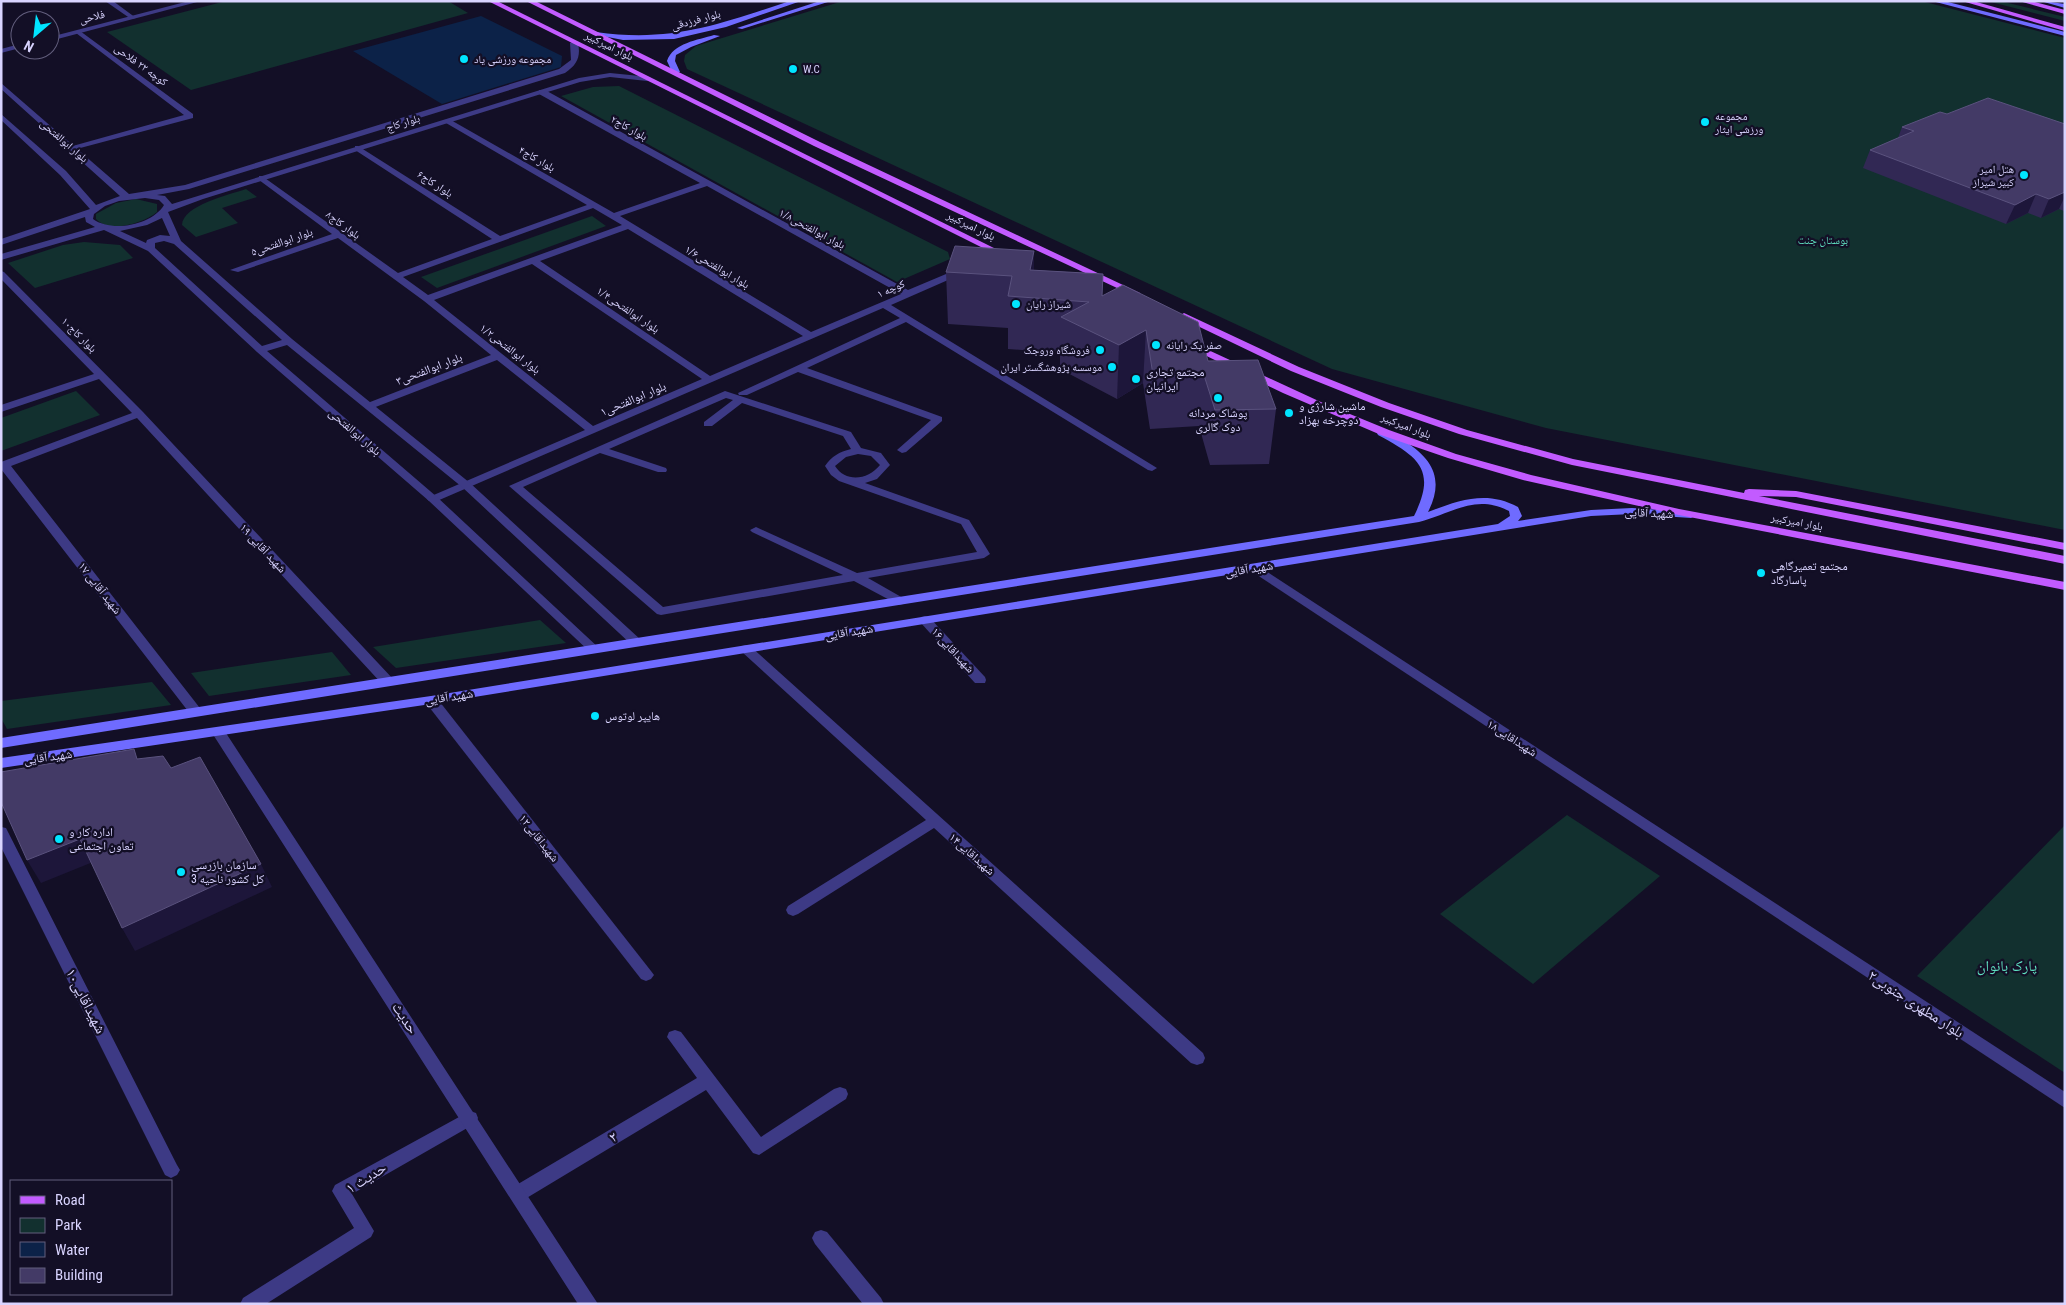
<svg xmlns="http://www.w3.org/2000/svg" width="2066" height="1305" font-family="'Roboto Condensed','Noto Naskh Arabic',sans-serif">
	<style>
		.green { fill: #12302f }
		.water { fill: #0c2248 }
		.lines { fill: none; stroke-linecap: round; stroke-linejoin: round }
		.minor { fill: #3d3a85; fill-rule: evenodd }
		.tertiary { fill: #3d3a85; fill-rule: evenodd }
		.secondary { fill: #6f6bff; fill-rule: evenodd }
		.primary { fill: #c25bff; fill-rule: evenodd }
		.wall { fill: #312854 }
		.shaded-wall { fill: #1d163a }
		.building { fill: #433a66; stroke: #5a527e }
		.poi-dot { fill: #00e5ff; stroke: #130f26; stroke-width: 2 }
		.labels { text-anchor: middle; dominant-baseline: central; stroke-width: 4.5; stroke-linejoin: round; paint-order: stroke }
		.far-street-label { font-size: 11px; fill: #d9d4ff; stroke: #130f26 }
		.far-poi-label { font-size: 11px; fill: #d9d4ff; stroke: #130f26; text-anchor: start }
		.far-park-label { font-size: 11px; fill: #5fe0c0; stroke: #130f26 }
		.street-label { font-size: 12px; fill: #d9d4ff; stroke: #130f26 }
		.poi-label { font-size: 12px; fill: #d9d4ff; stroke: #130f26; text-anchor: start }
		.near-park-label { font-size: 15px; fill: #5fe0c0; stroke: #130f26 }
		.near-street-label { font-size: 15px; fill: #d9d4ff; stroke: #130f26 }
	</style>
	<rect width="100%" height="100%" fill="#130f26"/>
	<g class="green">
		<polygon points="226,1 448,1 468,13 191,90 107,32"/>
		<polygon points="843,1 1921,1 2065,38 2065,530 1546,428 1332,369 687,69 684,61 685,55 696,46"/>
		<polygon points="1987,1 2000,1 2065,17 2065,21"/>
		<polygon points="619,86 948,252 950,259 897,282 561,96 593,87"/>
		<path d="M246 189 257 197 222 208 238 223 196 237 182 225C183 205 229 195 246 189Z"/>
		<path d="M136 199 157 204V212C144 223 109 234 96 219V214L116 203Z"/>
		<polygon points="592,216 606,226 437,288 421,277"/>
		<polygon points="84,242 120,245 133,258 35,288 8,263 63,245"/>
		<polygon points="76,391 100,415 1,451 1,418"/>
		<polygon points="540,620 566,643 396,668 373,647"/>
		<polygon points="332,652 351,675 209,696 191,673"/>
		<polygon points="152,682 171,705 7,729 1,718 1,701"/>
		<polygon points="1567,815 1660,876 1533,984 1440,914"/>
		<polygon points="2065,825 2065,1073 1917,976"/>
	</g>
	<polygon class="water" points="481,16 562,56 561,67 442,104 353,51"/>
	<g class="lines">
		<g class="minor">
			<polygon points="105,1 113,1 136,18 131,19"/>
			<polygon points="76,31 80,31 193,114 193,118 69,151 69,147 184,115 76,33"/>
			<path d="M539 90H545L908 290 958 269H964V273L891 305 1157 468 1152 471 1148 470 906 322 807 368 942 417V421L906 452 902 453 897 450 931 420 798 372 747 395H739L738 393 900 318 883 308 437 501H429L427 499 429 497 585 430 497 360 373 408H365V404L491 355 424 301 338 238 238 272 230 270 332 234 259 180V176H262L398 273 492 239 355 150V146H358L500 236 587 205 446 123V119H449L614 213 700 183 539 94ZM707 186 901 294 811 332 620 216ZM593 208 622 225 428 295 403 277ZM628 229 803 336 710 376 540 261ZM532 264 702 379 593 426 434 300Z"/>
			<polygon points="1,271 4,272 143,412 393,679 394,682 393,685 383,685 137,418 11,466 203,712 196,716 191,715 1,469 1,462 132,413 99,379 1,412 1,405 94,374 1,279"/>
			<path d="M725 391 851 432 861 448 881 453 890 465 877 479 865 483 969 520 990 554 984 558 868 578 903 598 905 601 903 604 899 605 854 581 661 615 657 614 509 486ZM726 398 733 400 704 422V426H712L742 403 843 436 851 449C839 452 832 456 825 466L831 475 839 481 961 524 977 552 857 573 756 527 750 530 752 532 843 575 663 607 523 487 600 453 658 472H666L667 470 666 468 609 449ZM858 454 871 456 880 465C868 480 846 483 835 466L846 457Z"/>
			<polygon points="1255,564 2065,1092 2065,1108 1251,571 1249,568"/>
			<polygon points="925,616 929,617 985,677 986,680 985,683 975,683 921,623 919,620 921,617"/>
			<polygon points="746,645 750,646 1203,1053 1205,1058 1203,1063 1197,1065 1191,1063 934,828 798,914 793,916 788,914 786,910 788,906 926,820 742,652 740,649 742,646"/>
			<polygon points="431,696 436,697 651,971 654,975 651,979 646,981 641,979 426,703 425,700"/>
			<polygon points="1,827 6,828 8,832 177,1165 180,1170 177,1175 171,1178 165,1175 1,847"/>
			<polygon points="675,1030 681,1032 761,1137 834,1089 840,1087 846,1089 848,1094 846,1099 759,1155 753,1153 706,1090 525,1199 519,1201 513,1199 510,1193 513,1187 697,1078 667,1037 669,1032"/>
			<polygon points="470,1111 476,1113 478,1118 476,1123 352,1194 374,1231 371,1237 266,1304 240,1304 243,1298 354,1228 332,1191 335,1185"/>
			<polygon points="821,1230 827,1232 881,1298 884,1304 863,1304 815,1244 812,1238 815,1232"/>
		</g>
		<g class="tertiary">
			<polygon points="189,1 201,1 50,41 50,37"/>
			<path d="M574 41 578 43C581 57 577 65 565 73L189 189 157 195 165 196 172 204 579 78 610 73 650 77 651 79 647 81 610 77 580 82 203 199 168 212 181 241 292 339 470 483 641 640 643 643 641 646H633L462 487 287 345 267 351 437 497 600 649 598 652H590L429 501 257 352 148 251 104 230 1 260V254L95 227 86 222 85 217 1 245V239L90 209 60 175 1 120V114L66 171 96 205 120 196 1 89V83L129 194 185 185 559 69 571 60 570 43ZM145 198 159 200 164 205C152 225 112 233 93 219L94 214 105 206 119 201ZM162 218 170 236 160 235 147 240 146 243 120 231 147 225ZM164 241 174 244 282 340 262 346 155 248V243Z"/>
			<polygon points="20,44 20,48 1,53 1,49"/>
			<polygon points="219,728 224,730 598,1304 578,1304 214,736 212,733 214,730"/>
		</g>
		<g class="secondary">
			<path d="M790 1H801L726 27 674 39 623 40 592 34 596 32C672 43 720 24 790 1Z"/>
			<polygon points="820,1 831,1 742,29 737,28"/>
			<polygon points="1932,1 1944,1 2065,32 2065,36"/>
			<polygon points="2043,1 2065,4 2065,8 2044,2"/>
			<path d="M714 35 720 36 691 47 676 55 675 61 680 72 673 74 667 61C673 43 698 40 714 35Z"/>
			<path d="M1382 430C1391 432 1399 438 1406 442 1434 460 1444 481 1428 512 1459 500 1487 490 1518 507L1522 516 1518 521 1591 510 1632 508 1691 512 1697 515 1691 518 1632 514 1591 516 431 704 1 768V758L431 696 1498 524 1510 516 1509 511C1475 493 1451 514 1419 522L1 748V738L1414 516C1437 470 1419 457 1378 435L1377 433Z"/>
		</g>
		<g class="primary">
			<polygon points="488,1 497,1 1008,255 1001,257"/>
			<polygon points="526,1 535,1 820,142 1140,293 1138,295 1132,295 814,146"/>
			<polygon points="1962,1 1973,1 2065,27 2065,31"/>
			<polygon points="2019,1 2031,1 2065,10 2065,14"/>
			<polygon points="1184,313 1299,367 1389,403 1467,430 1573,459 1744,493 1745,490 1749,489 1796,491 2065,543 2065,550 1796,497 1759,496 2065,556 2065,564 1572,465 1459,434 1381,407 1291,371 1181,318 1179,316"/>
			<polygon points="1191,342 1323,403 1389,430 1456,454 1531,475 1679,509 2065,582 2065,590 1679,515 1523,480 1448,458 1381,435 1283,393 1188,347 1186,345"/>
		</g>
	</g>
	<g class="wall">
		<polygon points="2065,124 2065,210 2064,211 2059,209 2041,218 2028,213 2006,224 1863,168 1870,150 1898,138 1902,127"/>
		<polygon points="1034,251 1034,270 1103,274 1102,295 1208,361 1276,409 1269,464 1210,465 1199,426 1150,429 1143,383 1117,399 1060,369 1060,353 1008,349 1008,328 948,324 946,272"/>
	</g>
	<g class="shaded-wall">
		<polygon points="2065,192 2065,196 2059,209 2041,218 2049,199"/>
		<polygon points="2036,194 2028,213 2006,224 2015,205"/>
		<polygon points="1034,251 1034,298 1030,270"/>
		<polygon points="1146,330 1143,383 1117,399 1119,345"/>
		<polygon points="80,839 93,862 41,883 27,860"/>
		<polygon points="261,864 272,887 135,951 122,928"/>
	</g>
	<g class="building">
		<polygon points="1988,98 2065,124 2065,192 2049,199 2036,194 2015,205 1870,150 1914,131 1902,127 1940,112 1947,114"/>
		<polygon points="955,246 1034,251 1030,270 1103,274 1102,296 1123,285 1198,322 1208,361 1258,360 1276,409 1215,410 1203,372 1153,375 1146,330 1119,345 1061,317 1089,302 1008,296 1012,276 946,272"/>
		<polygon points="134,749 137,759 163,756 171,768 200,757 261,864 122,928 80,839 27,860 1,802 1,772"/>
	</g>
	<g class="poi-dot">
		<circle cx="464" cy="59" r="5"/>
		<circle cx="793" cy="69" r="5"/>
		<circle cx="1705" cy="122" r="5"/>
		<circle cx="2024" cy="175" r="5"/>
		<circle cx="1016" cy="304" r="5"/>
		<circle cx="1156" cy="345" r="5"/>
		<circle cx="1100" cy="350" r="5"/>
		<circle cx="1112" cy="367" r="5"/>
		<circle cx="1136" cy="379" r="5"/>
		<circle cx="1218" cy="398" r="5"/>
		<circle cx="1289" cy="413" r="5"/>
		<circle cx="1761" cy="573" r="5"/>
		<circle cx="595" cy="716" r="5"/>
		<circle cx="59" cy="839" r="5"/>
		<circle cx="181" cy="872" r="5"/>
	</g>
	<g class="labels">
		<g class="far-street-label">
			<text transform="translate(92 17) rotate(-14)">فلاحی</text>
			<text transform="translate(696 20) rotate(-15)">بلوار فرزدقی</text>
			<text transform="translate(609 46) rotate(26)">بلوار امیرکبیر</text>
			<text transform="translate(141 65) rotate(36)">کوچه ۲۲ فلاحی</text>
			<text transform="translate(403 123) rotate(-17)">بلوار کاج</text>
			<text transform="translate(629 128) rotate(29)">بلوار کاج۲</text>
			<text transform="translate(64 141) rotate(41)">بلوار ابوالفتحی</text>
			<text transform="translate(537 159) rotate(30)">بلوار کاج۴</text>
			<text transform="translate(435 184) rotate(33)">بلوار کاج۶</text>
			<text transform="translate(343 225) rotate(36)">بلوار کاج۸</text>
			<text transform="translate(971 226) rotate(26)">بلوار امیرکبیر</text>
			<text transform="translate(812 229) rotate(28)">بلوار ابوالفتحی۱/۸</text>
			<text transform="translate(282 242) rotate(-19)">۵بلوار ابوالفتحی</text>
			<text transform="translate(717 267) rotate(31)">بلوار ابوالفتحی۱/۶</text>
			<text transform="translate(891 289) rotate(-23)">کوچه ۱</text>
			<text transform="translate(628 310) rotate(34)">بلوار ابوالفتحی۱/۴</text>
			<text transform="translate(79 335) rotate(45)">بلوار کاج۱۰</text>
			<text transform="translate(510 349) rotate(38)">بلوار ابوالفتحی۱/۲</text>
			<text transform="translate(1406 426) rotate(21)">بلوار امیرکبیر</text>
			<text transform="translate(1797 522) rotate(11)">بلوار امیرکبیر</text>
		</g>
		<g class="far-poi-label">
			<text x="474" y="59">مجموعه ورزشی یاد</text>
			<text x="803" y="69">W.C</text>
			<text x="1715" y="116">مجموعه<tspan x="1715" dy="13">ورزشی ایثار</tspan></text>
			<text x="2014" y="169" text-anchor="end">هتل امیر<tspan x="2014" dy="13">کبیر شیراز</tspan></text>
			<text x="1026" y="304">شیراز رایان</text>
			<text x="1166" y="345">صفر یک رایانه</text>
			<text x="1090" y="350" text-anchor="end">فروشگاه وروجک</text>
			<text x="1102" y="367" text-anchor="end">موسسه پژوهشگستر ایران</text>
		</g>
		<g class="far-park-label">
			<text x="1823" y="240">بوستان جنت</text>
		</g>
		<g class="street-label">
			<text transform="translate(429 369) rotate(-21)">۳بلوار ابوالفتحی</text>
			<text transform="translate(633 399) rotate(-23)">بلوار ابوالفتحی۱</text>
			<text transform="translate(355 432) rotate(41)">بلوار ابوالفتحی</text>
			<text transform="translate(1649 513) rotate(3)">شهید آقایی</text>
			<text transform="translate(263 548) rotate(47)">شهید آقایی ۱۹</text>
			<text transform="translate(1249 569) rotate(-9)">شهید آقایی</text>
			<text transform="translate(100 588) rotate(52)">شهید آقایی ۱۷</text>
			<text transform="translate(849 632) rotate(-9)">شهید آقایی</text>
			<text transform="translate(953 650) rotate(47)">شهیداقایی۱۶</text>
			<text transform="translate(449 697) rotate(-9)">شهید آقایی</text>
			<text transform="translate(1512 738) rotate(33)">شهیداقایی۱۸</text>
			<text transform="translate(48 757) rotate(-8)">شهید آقایی</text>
			<text transform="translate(539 838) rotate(52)">شهیداقایی۱۲</text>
			<text transform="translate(972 854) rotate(42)">شهیداقایی۱۴</text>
		</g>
		<g class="poi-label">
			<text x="1146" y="372">مجتمع تجاری<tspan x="1146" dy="14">ایرانیان</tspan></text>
			<text x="1299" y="406">ماشین شارژی و<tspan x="1299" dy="14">دوچرخه بهزاد</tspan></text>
			<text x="1218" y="413" text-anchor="middle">پوشاک مردانه<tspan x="1218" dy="14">دوک گالری</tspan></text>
			<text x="1771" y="566">مجتمع تعمیرگاهی<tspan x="1771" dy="14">پاسارگاد</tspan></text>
			<text x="605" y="716">هایپر لوتوس</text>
			<text x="69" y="832">اداره کار و<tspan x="69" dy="14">تعاون اجتماعی</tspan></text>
			<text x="191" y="865">سازمان بازرسی<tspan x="191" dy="14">کل کشور ناحیه 3</tspan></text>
		</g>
		<g class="near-park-label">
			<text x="2007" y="966">پارک بانوان</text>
		</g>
		<g class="near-street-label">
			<text transform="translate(86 1001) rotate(63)">شهیداقایی۱۰</text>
			<text transform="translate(1916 1004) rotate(33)">بلوار مطهری جنوبی۲</text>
			<text transform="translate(405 1018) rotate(57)">حدیث</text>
			<text transform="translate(613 1137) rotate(-31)">۲</text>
			<text transform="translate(366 1178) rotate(-32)">حدیث ۱</text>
		</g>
	</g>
	<rect width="2066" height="1305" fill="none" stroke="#d9d4ff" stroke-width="5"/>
	<rect x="10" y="1180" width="162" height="115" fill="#130f26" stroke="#625e7d"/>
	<rect x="20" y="1196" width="25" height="8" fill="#c25bff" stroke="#625e7d"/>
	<text x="55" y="1205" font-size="15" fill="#d9d4ff">Road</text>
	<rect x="20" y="1218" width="25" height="15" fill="#12302f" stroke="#625e7d"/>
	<text x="55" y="1230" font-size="15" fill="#d9d4ff">Park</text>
	<rect x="20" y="1242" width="25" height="15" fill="#0c2248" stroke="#625e7d"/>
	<text x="55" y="1255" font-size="15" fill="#d9d4ff">Water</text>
	<rect x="20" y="1268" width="25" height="15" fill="#433a66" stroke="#625e7d"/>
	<text x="55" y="1280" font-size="15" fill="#d9d4ff">Building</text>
	<g transform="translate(35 35) rotate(208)"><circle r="24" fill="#130f26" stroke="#625e7d"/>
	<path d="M0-4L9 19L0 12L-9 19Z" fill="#00e5ff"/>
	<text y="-8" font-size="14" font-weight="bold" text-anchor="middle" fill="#d9d4ff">N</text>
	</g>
</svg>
